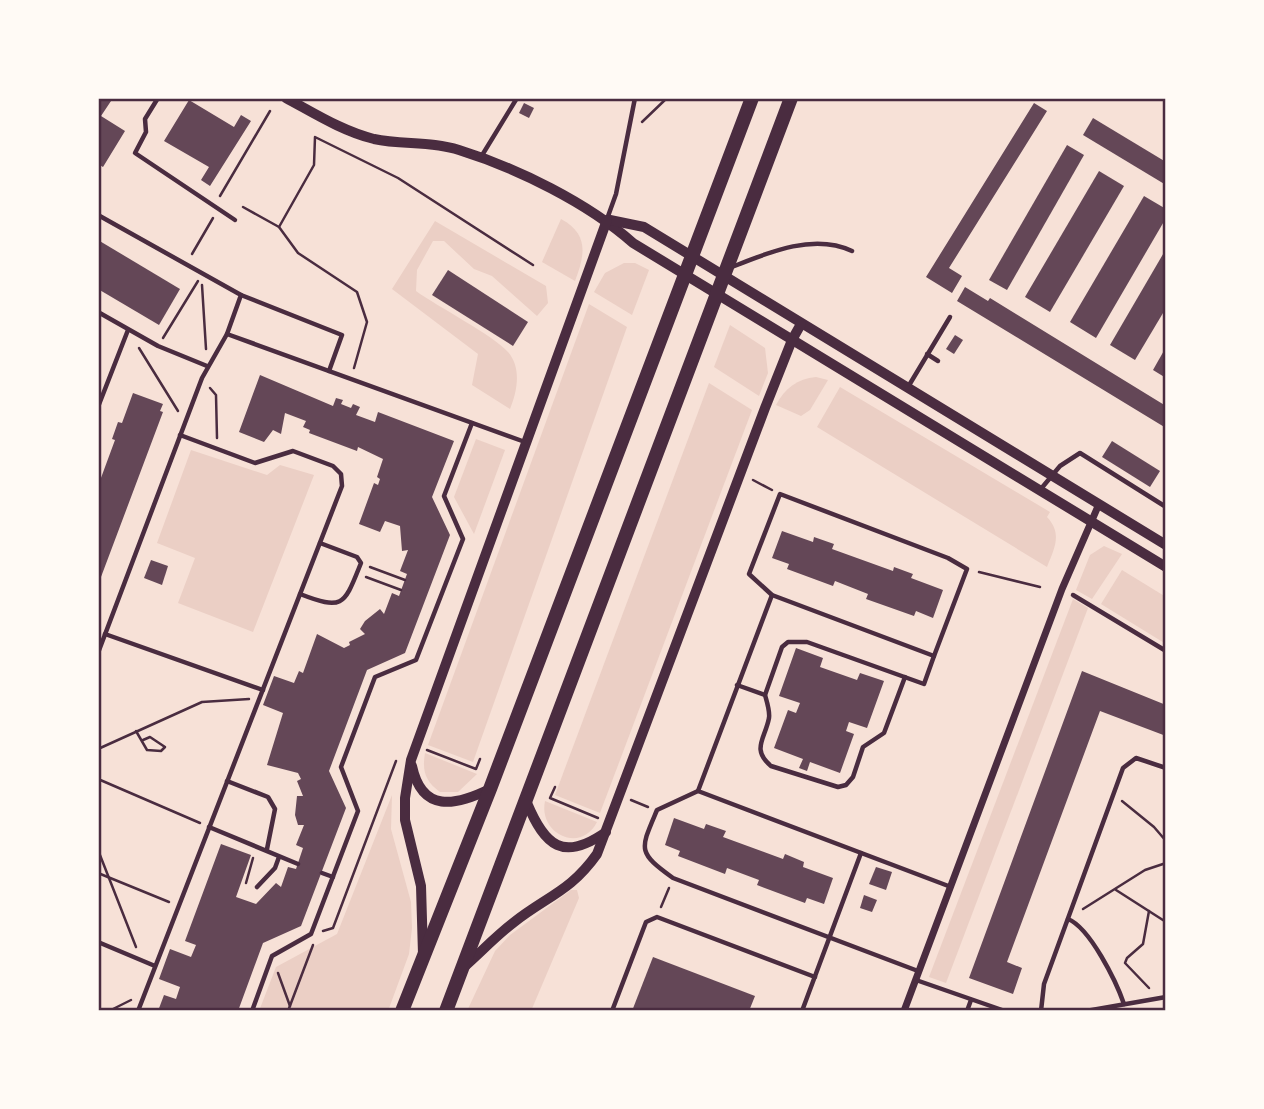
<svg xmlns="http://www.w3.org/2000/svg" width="1264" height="1109" font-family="Ubuntu,sans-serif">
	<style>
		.green { fill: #ebcfc5 }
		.building { fill: #644757 }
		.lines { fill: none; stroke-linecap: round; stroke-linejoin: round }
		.path { stroke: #4a2c40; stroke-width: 2.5 }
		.service { stroke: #4a2c40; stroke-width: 4.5 }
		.minor { stroke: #4a2c40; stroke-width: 7 }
		.tertiary { stroke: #4a2c40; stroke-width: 10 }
		.primary { stroke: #4a2c40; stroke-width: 14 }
		.neatline { fill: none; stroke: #4a2c40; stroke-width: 2.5 }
	</style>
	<rect width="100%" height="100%" fill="#f7e1d7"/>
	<g class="green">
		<path d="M561 219C589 234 585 255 575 281L542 262Z"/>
		<path d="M435 221 546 286 548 303 537 316 492 276 474 269 444 241H433L417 270 416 291C438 307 493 335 508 352 522 368 517 392 510 409L472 385 478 354 392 289Z"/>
		<polygon points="624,263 635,263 649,270 632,315 594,292 605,273"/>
		<polygon points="589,304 627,327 473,762 428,745"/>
		<polygon points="730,325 765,348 768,373 759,396 714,367"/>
		<path d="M816 377 828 380 810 410 801 416 776 405C785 388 797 379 816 377Z"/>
		<polygon points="709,383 752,410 600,813 555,795"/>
		<path d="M840 387 1050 512 1047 517C1063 534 1054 549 1047 567L817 427Z"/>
		<polygon points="476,439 505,450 474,534 454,497"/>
		<polygon points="191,450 267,475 280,465 314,475 253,632 178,603 195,558 157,543"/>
		<polygon points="1104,546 1122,554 1092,599 1076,590 1090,555"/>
		<polygon points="1122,570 1166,597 1166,644 1101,604"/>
		<polygon points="1073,599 1088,608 946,983 929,977"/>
		<path d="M425 753 477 774 458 792H440C425 781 422 771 425 753Z"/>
		<polygon points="392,795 391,829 411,902 412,928 409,954 388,1011 259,1011 276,967 337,934"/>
		<path d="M545 801 597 822C581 854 538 834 545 801Z"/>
		<polygon points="571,890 577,890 579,898 531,1011 467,1011 495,951 510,935"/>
	</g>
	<g class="building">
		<polygon points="98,98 113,98 101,116 125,131 103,167 98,164"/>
		<polygon points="189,100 234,127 241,115 251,121 210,186 201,180 209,167 164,141"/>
		<polygon points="524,103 534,108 529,118 519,113"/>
		<polygon points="1034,103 1047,111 949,268 962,276 952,293 926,277"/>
		<polygon points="1093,118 1166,162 1166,185 1083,135"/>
		<polygon points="1067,145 1084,155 1007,290 989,280"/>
		<polygon points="1099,171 1124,186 1050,312 1025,297"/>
		<polygon points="1144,196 1166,209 1166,218 1096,338 1070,322"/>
		<polygon points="98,240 180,289 159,325 98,289"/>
		<polygon points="1166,249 1166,308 1135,360 1110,345"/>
		<polygon points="448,270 528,322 513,346 432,295"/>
		<polygon points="965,287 988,301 990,298 1166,406 1166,428 957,301"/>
		<polygon points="955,335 963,340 954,354 946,349"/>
		<polygon points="1166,347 1166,378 1153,370"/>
		<polygon points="260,375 333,406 336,398 343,400 341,404 351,408 353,404 360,407 356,415 375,422 378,412 454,441 432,497 450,535 405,653 367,670 329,771 346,808 301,926 263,943 238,1011 158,1011 164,995 176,999 180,987 159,979 170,949 191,957 196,945 185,941 221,844 251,855 236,897 256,904 276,883 281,887 288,867 296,869 303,848 296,845 304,825 298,825 295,815 297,796 303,796 297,781 301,779 298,773 267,765 283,713 263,705 274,676 294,683 299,671 303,673 317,634 344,648 350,645 349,642 365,634 360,629 365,621 380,609 384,614 392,593 399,596 407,574 400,571 408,550 402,551 400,526 385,521 380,532 359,524 374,483 378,485 380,479 377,477 383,459 358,447 357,451 309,433 310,430 303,427 306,421 285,413 281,434 273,430 264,442 239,432"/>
		<polygon points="133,393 163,404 160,411 163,412 98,585 98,486 115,440 112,439 118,422 122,423"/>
		<polygon points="1112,441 1160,471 1150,487 1102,457"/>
		<polygon points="782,531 813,542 814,537 834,544 832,549 893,571 894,567 913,574 911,578 943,590 933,618 916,611 914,616 866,599 868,594 835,581 833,586 787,569 789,564 772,558"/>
		<polygon points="151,560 168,566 162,585 144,578"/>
		<polygon points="796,648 823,658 820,667 857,680 860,673 884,681 867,728 849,722 846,731 854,734 840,773 810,762 807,771 799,768 803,759 774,748 788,710 796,713 800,703 779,696"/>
		<polygon points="1082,671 1166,705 1166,736 1100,711 1007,962 1022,968 1013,994 969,978"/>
		<polygon points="674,818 704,829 706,824 726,831 723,837 783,859 785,854 804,862 803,867 833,878 824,904 807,898 805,903 757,885 759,880 727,868 725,874 678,856 680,851 665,845"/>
		<polygon points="876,867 892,872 886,890 869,884"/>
		<polygon points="864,895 877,900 872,912 860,908"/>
		<polygon points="653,957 755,996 749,1011 632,1011"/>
	</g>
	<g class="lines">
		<g class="path">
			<polyline points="642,122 667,98"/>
			<polyline points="220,196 270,111"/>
			<polyline points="243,207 279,227 298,253 357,292 367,322 354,368"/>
			<polyline points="279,227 314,165 315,137 398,178 533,265"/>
			<polyline points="192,254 213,218"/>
			<polyline points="202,285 206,349"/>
			<polyline points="163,338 198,281"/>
			<polyline points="139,348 178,411"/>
			<polyline points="210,388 216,395 217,438"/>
			<polyline points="753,480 772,490"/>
			<polyline points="370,567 405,580"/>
			<polyline points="979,572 1040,587"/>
			<polyline points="366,577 401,590"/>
			<polyline points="136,731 147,750 161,751 165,747 150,737 143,740"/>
			<polyline points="98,749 202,702 249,699"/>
			<polyline points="427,750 476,769 480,759"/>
			<polyline points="98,779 200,823"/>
			<polyline points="555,787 550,798 598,818"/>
			<polyline points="631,800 648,807"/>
			<polyline points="1122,801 1154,827 1166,841"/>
			<polyline points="98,850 136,947"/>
			<polyline points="98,873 169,902"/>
			<polyline points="246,883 253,858"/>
			<polyline points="1116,890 1166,922"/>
			<polyline points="661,907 669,888"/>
			<polyline points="1083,909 1145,870 1166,863"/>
			<polyline points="1149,911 1143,944 1127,958 1125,963 1149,988"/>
			<polyline points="323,931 333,928 396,761"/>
			<polyline points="278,973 290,1006"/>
			<polyline points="109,1011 131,1000"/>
			<polyline points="288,1011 313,945"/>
		</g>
		<g class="service">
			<polyline points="158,98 145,119 146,132 135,153 235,220"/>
			<polyline points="481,157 517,98"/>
			<polyline points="98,215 241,295 227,334 202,378 98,653"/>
			<polyline points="607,219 616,194 635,98"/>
			<path d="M732 267C769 252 814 233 852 251"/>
			<polyline points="241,295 342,335 329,371"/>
			<polyline points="98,312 158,346 207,366"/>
			<polyline points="227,334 525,442"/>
			<polyline points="927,354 938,361"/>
			<polyline points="908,387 950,317"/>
			<polyline points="98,407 128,330"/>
			<polyline points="1040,490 1060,466 1080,453 1166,507"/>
			<polygon points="780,494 948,558 967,569 934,656 772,595 749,574"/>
			<path d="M300 594C344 611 344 605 361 563L357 557 320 543"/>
			<polyline points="772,595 698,791 951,887"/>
			<polyline points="1073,595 1166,651"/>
			<polyline points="105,634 263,690"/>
			<path d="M737 685 765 695C767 702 770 711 769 718 765 739 751 749 771 766L838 787 846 785 853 777 863 747 884 733 905 677"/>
			<polyline points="765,695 782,647 788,642 807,642 924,684 934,656"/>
			<polyline points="227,781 268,797 275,809 267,849"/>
			<path d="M698 791 657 810C640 850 637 852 673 878L918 971"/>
			<polyline points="209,827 298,864"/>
			<polyline points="322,873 333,877"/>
			<polyline points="257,887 275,868 279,857"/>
			<path d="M1068 919C1090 928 1116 981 1124 1004"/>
			<polyline points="98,942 155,966"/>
			<polyline points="916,980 1005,1011"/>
			<polyline points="138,1011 342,486 341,474 333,466 293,451 255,463 180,435"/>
			<polyline points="252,1011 272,956 311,934 358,811 341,767 375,677 416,660 463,539 444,496 472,423"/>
			<polyline points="612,1011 646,922 657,917 815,977"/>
			<polyline points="802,1011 861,853"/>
			<polyline points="967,1011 971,1000"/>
			<polyline points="1041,1011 1044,984 1123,768 1136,758 1166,768"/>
			<polyline points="1086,1011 1166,997"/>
		</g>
		<polyline class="minor" points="904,1011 1062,589 1099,504"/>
		<g class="tertiary">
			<path d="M286 98C314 113 342 131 374 139 402 145 431 141 459 150 517 168 588 203 633 243L1166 567"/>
			<polyline points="610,220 644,227 1166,545"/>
			<path d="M412 766C422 813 455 806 490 789"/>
			<path d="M527 803C545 846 563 862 606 832"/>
			<polyline points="423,954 421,886 405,820 405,798 411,760 607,220"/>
			<path d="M464 967C481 952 496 936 513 923 547 896 570 892 597 854L765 408 792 340 801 324"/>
		</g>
		<g class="primary">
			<polyline points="402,1011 490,789 752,98"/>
			<polyline points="446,1011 791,98"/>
		</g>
	</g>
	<rect width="1264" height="1109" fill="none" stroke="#fffaf5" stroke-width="200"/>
	<rect x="100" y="100" width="1064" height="909" class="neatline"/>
</svg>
